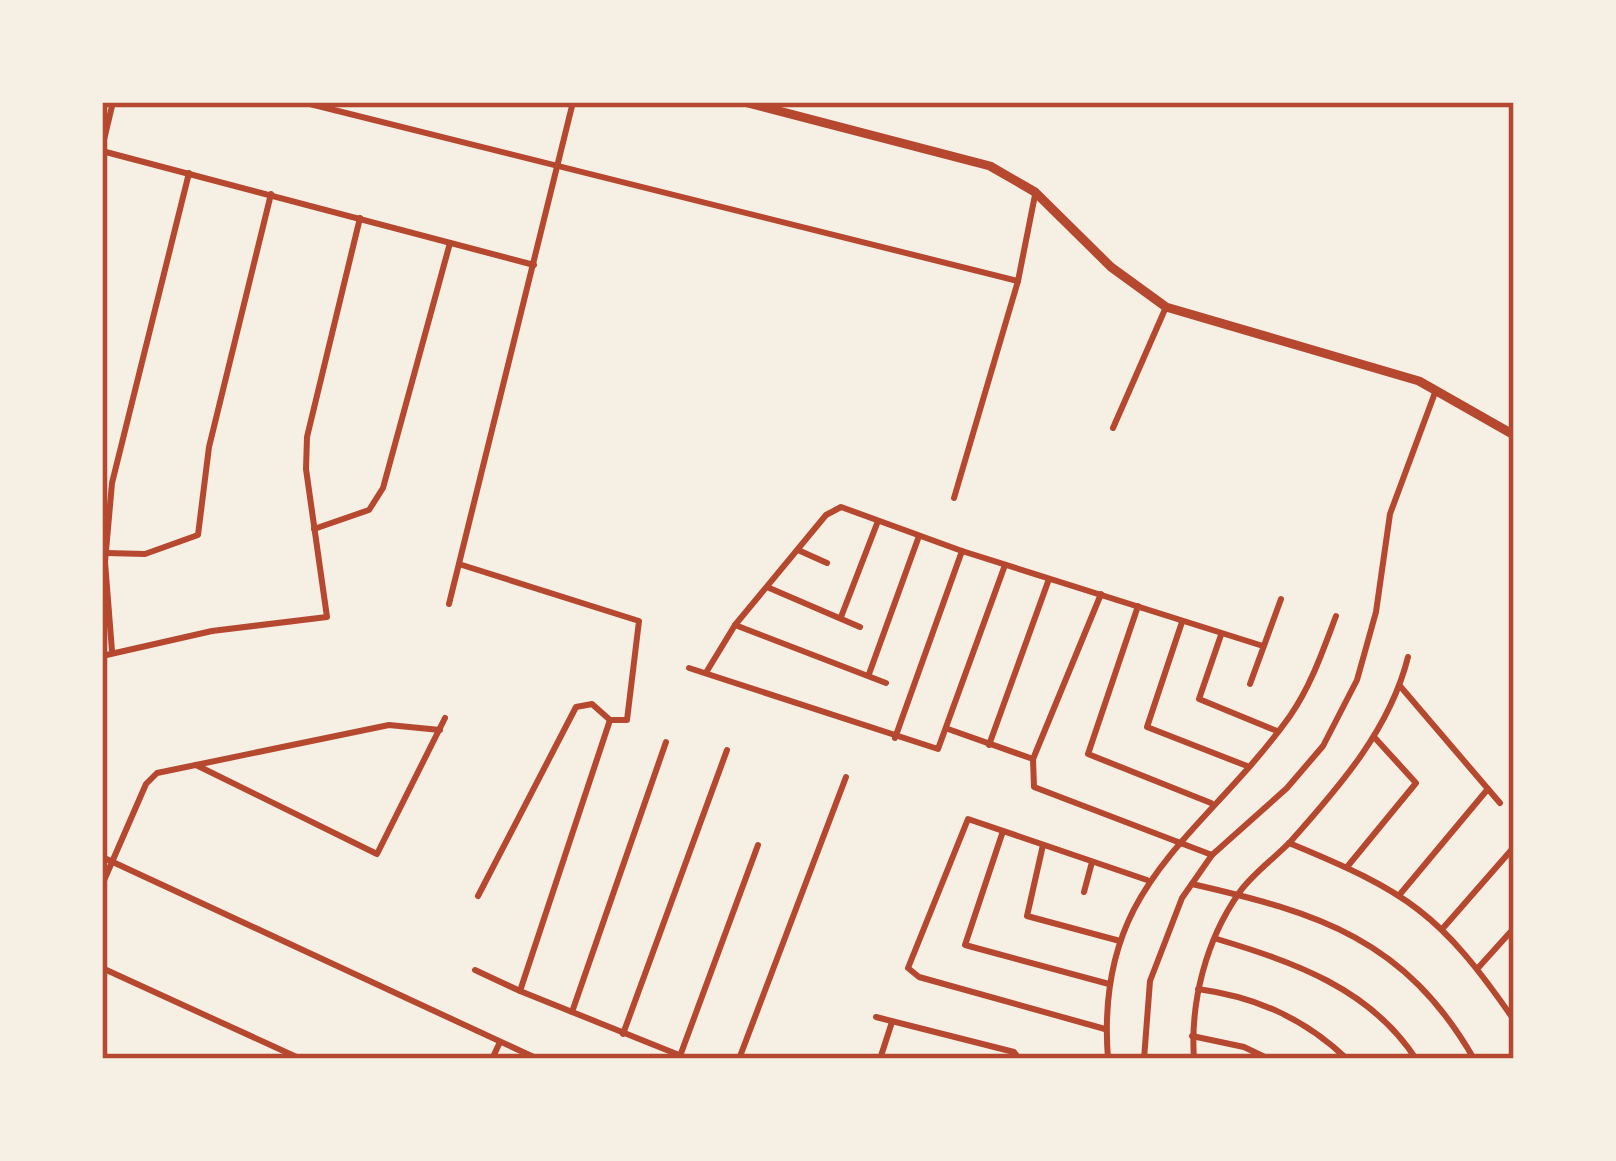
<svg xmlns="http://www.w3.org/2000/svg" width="1616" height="1161" font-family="Lato,sans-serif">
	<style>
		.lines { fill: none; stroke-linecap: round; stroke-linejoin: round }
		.minor { stroke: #b5482f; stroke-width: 6 }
		.primary { stroke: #b5482f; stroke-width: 9 }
		.neatline { fill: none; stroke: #b5482f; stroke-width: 4.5 }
	</style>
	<rect width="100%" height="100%" fill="#f6efe4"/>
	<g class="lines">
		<g class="minor">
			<polyline points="302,102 1018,281"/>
			<polyline points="102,148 113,102"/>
			<polyline points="102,151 534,265"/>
			<polyline points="1113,428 1166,307"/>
			<polyline points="954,498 1018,281 1035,195"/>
			<polyline points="314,529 369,510 383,488 450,243"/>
			<polyline points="798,550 827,563"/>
			<polyline points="106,553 145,554 198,535 209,447 271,194"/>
			<polyline points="462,565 639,621 627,720 610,720 520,991 689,1059"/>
			<polyline points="767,587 860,627"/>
			<polyline points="1101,594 1033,759 1034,787 1212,855"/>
			<polyline points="449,604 573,102"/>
			<polyline points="1138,606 1088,754 1211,803"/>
			<polyline points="841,617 878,521"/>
			<polyline points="1182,622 1147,727 1247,766"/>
			<polyline points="735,625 886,683"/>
			<polyline points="1221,635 1199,699 1277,731"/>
			<polyline points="112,651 105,562 112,483 189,173"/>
			<polyline points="102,656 212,631 327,617 306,469 307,437 360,218"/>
			<polyline points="689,668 938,749 1005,565"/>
			<polyline points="707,671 735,625 826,515 841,507 962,551 1263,646"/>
			<polyline points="869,674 919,536"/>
			<polyline points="1250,684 1281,599"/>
			<polyline points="1400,686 1500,803"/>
			<polyline points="948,729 1033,759"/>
			<polyline points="895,738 962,551"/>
			<polyline points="989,745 1049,579"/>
			<polyline points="196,765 377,854 445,718"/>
			<polyline points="1003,831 965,945 1109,984"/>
			<path d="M1289 843C1408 892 1440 913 1514 1020"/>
			<polyline points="1043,845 1027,916 1120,941"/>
			<polyline points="102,857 538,1059"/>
			<polyline points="1347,867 1416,783 1375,738"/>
			<path d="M1192 884C1319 913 1405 939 1474 1059"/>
			<polyline points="102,885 146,784 157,773 389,725 440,730"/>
			<polyline points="1084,892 1092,862"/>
			<polyline points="1401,893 1487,790"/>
			<polyline points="478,896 576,707 592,704 610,720"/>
			<polyline points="1444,927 1514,847"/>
			<path d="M1217 939C1293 962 1370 988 1416 1059"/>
			<polyline points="102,968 301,1059"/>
			<polyline points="1478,968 1514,928"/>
			<polyline points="475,970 520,991"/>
			<path d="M1198 989C1256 997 1304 1018 1347 1059"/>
			<polyline points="572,1012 666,742"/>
			<polyline points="876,1017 1014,1052 1019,1059"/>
			<polyline points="1105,1029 919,977 908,968 968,819 1147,880"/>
			<polyline points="623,1034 727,750"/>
			<polyline points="1192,1036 1244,1047 1269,1059"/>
			<polyline points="680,1056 758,845"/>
			<polyline points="492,1059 500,1042"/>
			<polyline points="739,1059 846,777"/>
			<polyline points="880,1059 892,1022"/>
			<path d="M1108 1059C1094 882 1202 839 1290 716 1311 686 1323 650 1336 616"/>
			<polyline points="1144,1059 1150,981 1182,898 1212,855 1287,788 1323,746 1357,680 1376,612 1390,514 1436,390"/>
			<path d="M1194 1059C1190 1002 1206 940 1239 893 1252 874 1275 858 1291 841 1340 786 1390 729 1408 657"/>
		</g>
		<polyline class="primary" points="744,102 990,166 1035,192 1111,267 1166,307 1419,381 1514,435"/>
	</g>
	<rect width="1616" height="1161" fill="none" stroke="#f6efe4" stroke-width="210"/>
	<rect x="105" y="105" width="1406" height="951" class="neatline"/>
</svg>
